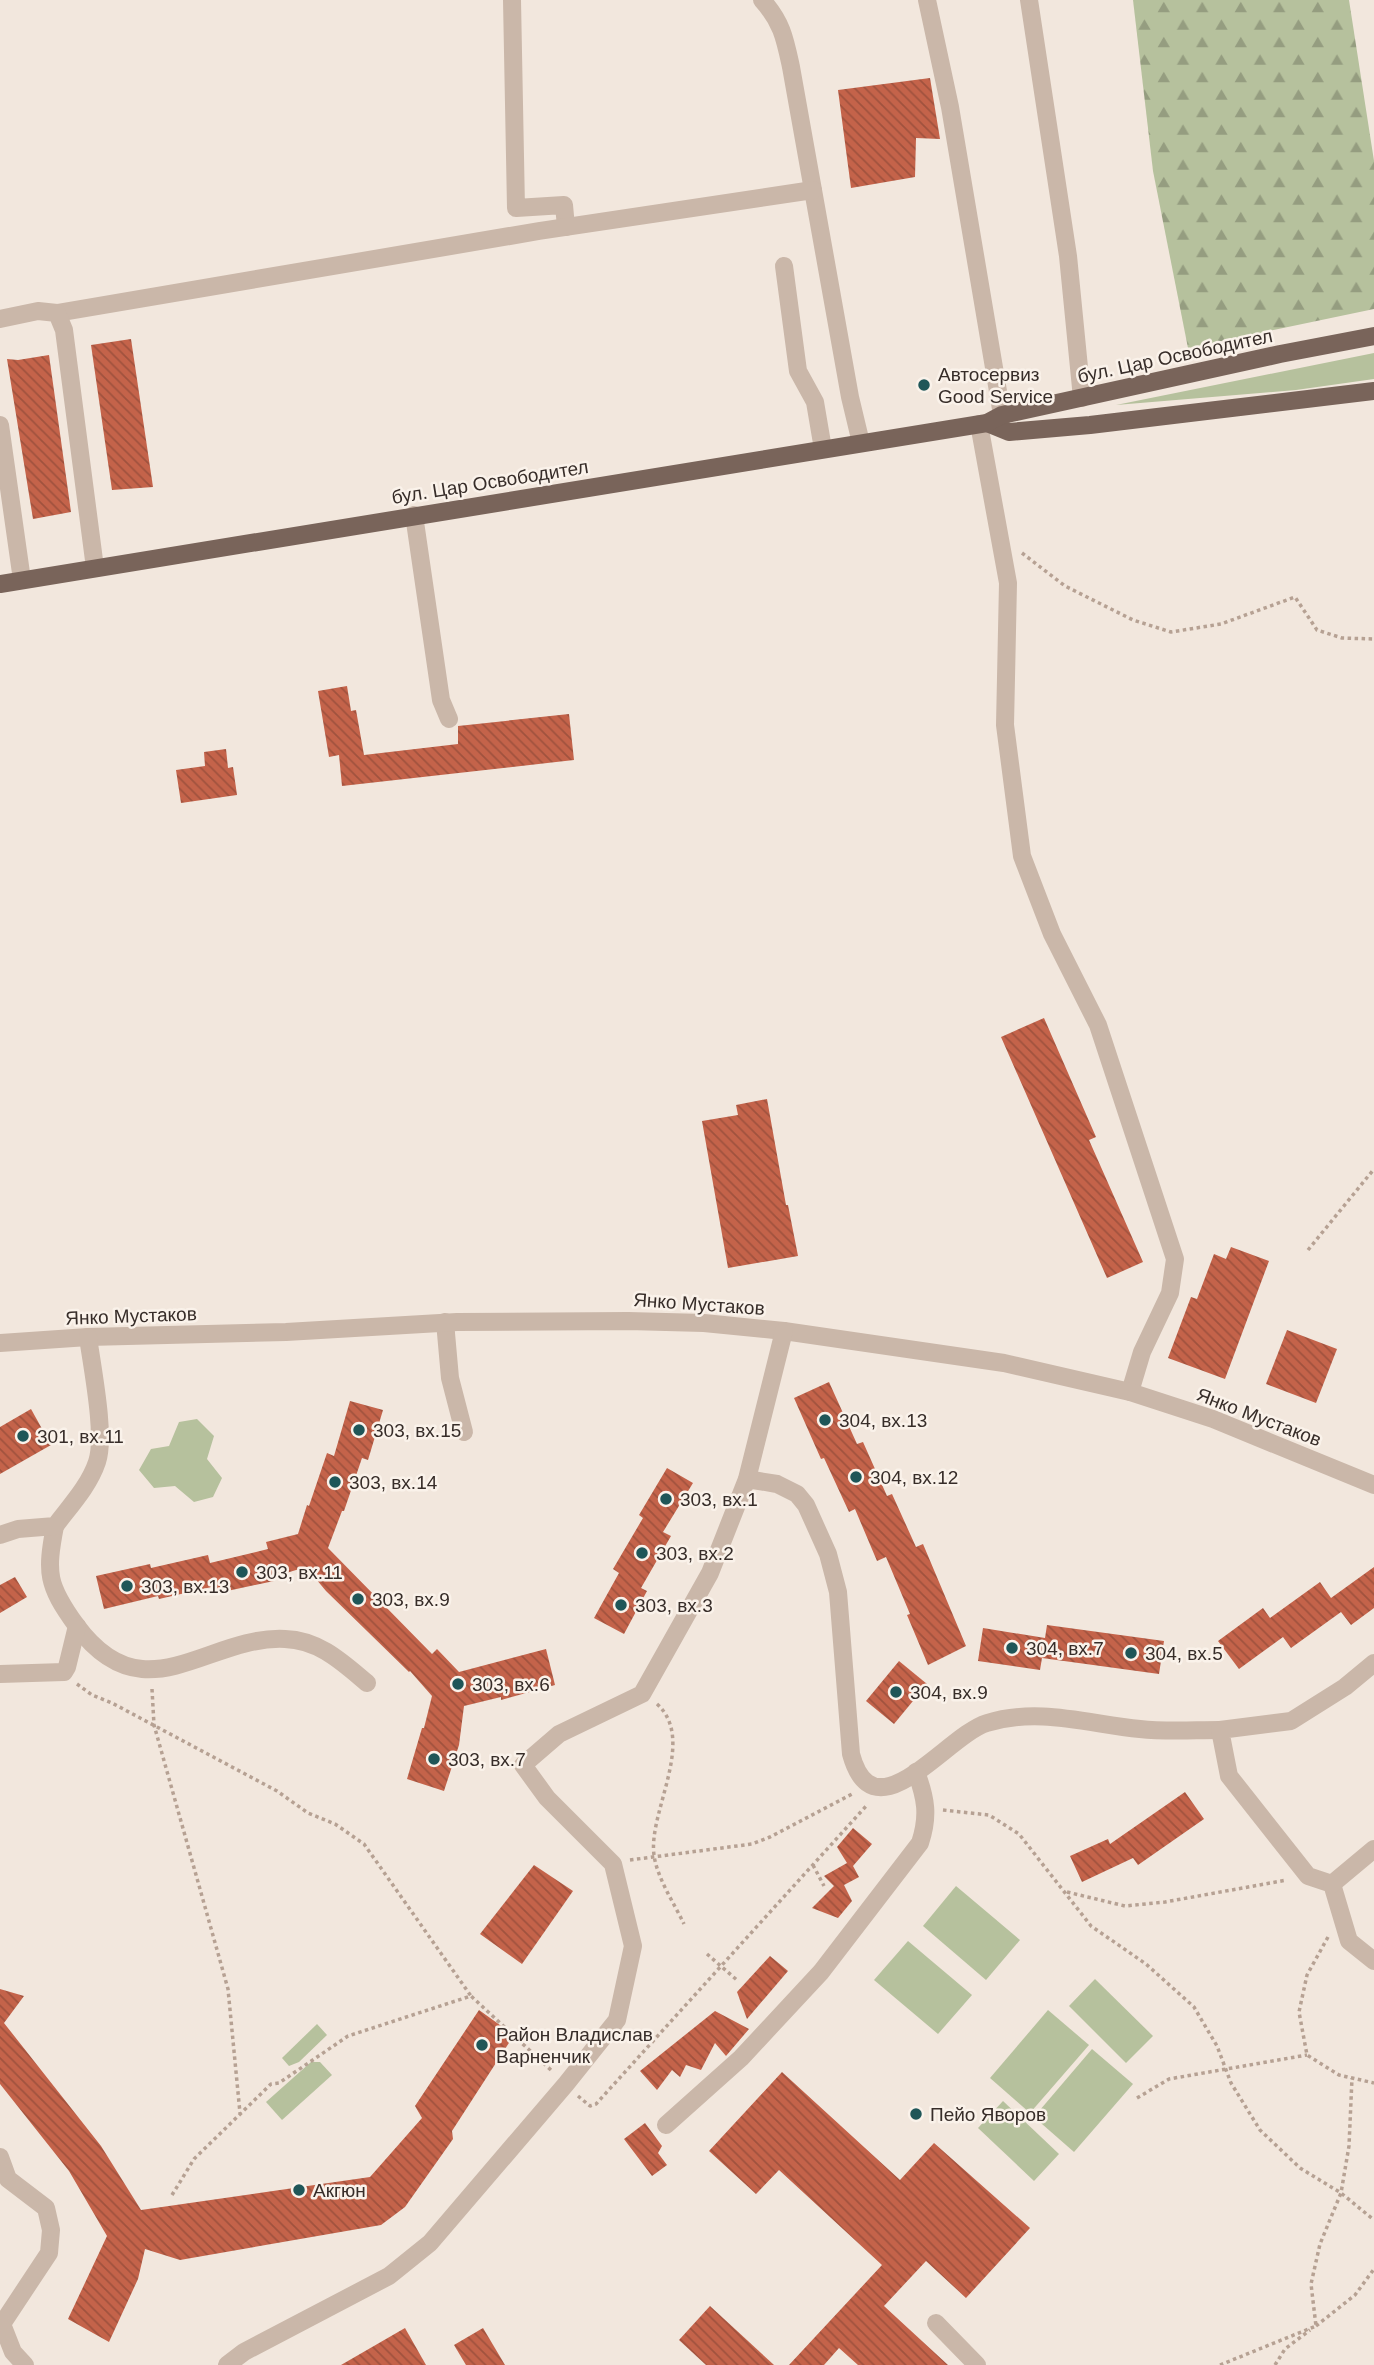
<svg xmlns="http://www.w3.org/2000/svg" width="1374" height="2365" font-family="Helvetica,sans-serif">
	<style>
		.green { fill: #b6c19d }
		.forest { fill: url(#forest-firs) }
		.building { fill: url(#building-back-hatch) }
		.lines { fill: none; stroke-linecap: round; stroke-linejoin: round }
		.path { stroke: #b6a193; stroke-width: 3.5; stroke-dasharray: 3.5 3.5; stroke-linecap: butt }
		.minor { stroke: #cab7a9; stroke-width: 18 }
		.major { stroke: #79645a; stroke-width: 18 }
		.poi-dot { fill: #1f5658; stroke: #faf2ea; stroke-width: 2.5 }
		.labels { text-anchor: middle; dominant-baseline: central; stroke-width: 5; stroke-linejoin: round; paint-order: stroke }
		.street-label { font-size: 19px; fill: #372d29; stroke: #faf2ea }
		.poi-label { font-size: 19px; fill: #372d29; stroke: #faf2ea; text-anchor: start }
	</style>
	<defs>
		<pattern id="forest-firs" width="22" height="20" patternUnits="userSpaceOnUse" patternTransform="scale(1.75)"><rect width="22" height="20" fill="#b6c19d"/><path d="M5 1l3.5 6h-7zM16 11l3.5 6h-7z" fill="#959d80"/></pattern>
		<pattern id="building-back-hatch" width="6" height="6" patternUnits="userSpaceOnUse" patternTransform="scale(1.75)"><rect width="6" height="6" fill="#c4634a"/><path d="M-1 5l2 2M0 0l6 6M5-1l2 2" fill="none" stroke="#a0523e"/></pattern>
	</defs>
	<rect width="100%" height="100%" fill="#f2e7dd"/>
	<g class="green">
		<polygon points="1374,353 1374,379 1296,390 1116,405"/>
		<polygon points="197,1419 214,1436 207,1459 222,1478 213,1497 194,1502 175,1486 154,1488 139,1470 151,1449 169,1446 179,1422"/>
		<polygon points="956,1886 1020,1940 986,1980 923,1926"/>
		<polygon points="908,1941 972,1995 938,2034 874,1980"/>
		<polygon points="1095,1979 1153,2036 1126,2063 1069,2006"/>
		<polygon points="1048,2010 1089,2045 1030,2113 990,2078"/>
		<polygon points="317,2024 327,2035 299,2062 289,2066 282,2058"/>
		<polygon points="1092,2049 1133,2084 1074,2152 1034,2117"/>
		<polygon points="311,2062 320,2062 332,2075 282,2120 266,2102"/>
		<polygon points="1003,2101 1059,2154 1034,2181 978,2128"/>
	</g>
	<polygon class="forest" points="1133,0 1349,0 1374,161 1374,309 1188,348 1153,171"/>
	<g class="building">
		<polygon points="930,78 940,139 916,138 915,177 851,188 838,90"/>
		<polygon points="131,339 153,487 112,490 91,345"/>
		<polygon points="49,355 71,512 33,519 7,359 18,360"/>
		<polygon points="347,686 351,711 356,710 364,755 458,744 458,726 569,714 574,760 342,786 339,755 329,757 318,691"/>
		<polygon points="226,749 228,768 233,767 237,795 181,803 176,770 205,766 204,752"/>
		<polygon points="1044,1018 1096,1137 1089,1140 1143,1262 1107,1278 1001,1037"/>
		<polygon points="767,1099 786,1205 788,1205 798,1256 728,1268 702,1121 738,1115 736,1105"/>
		<polygon points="1231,1247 1269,1261 1225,1379 1168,1358 1191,1297 1197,1299 1214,1254 1226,1259"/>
		<polygon points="1287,1330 1337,1349 1316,1403 1266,1384"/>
		<polygon points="829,1382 857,1444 863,1442 887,1496 892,1494 916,1547 923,1544 966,1646 928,1665 907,1615 910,1614 886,1557 877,1561 855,1509 849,1512 824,1458 821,1459 794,1398"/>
		<polygon points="350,1401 383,1410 368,1460 362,1458 344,1511 342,1511 328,1548 432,1654 437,1649 459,1672 546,1649 555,1685 501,1700 501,1697 464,1706 459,1745 444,1791 407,1779 422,1728 424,1728 432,1696 410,1671 409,1672 326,1591 306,1567 273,1577 274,1581 218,1593 216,1586 159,1599 158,1596 104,1609 96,1576 150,1564 151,1568 208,1555 210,1563 268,1549 266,1542 298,1534 307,1505 309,1506 327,1453 334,1456"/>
		<polygon points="31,1409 51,1445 0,1474 0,1427"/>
		<polygon points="667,1468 693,1483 663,1532 671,1536 641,1588 647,1591 624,1634 594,1618 619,1573 613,1569 643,1518 639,1515"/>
		<polygon points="1374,1567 1374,1608 1351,1625 1341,1612 1291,1648 1283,1637 1239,1669 1218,1641 1263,1608 1270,1618 1320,1582 1331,1598"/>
		<polygon points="15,1577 27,1597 0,1613 0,1585"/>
		<polygon points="1047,1625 1164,1641 1159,1674 1042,1658 1040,1670 978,1661 983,1628 1045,1638"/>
		<polygon points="899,1661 927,1684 894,1724 866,1701"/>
		<polygon points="1185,1792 1204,1819 1138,1865 1133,1858 1082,1882 1070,1856 1108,1839 1110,1844"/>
		<polygon points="853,1828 872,1844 853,1866 859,1877 844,1885 852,1901 838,1918 812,1908 834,1886 824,1876 847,1863 837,1847"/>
		<polygon points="534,1865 573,1891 522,1964 480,1934"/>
		<polygon points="770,1956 788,1971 747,2019 737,1992"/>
		<polygon points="0,1989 24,1996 4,2023 101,2146 141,2210 370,2177 422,2118 415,2106 479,2010 514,2035 452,2131 453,2139 405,2207 381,2225 180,2260 145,2249 138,2279 109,2342 68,2319 107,2236 69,2171 0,2084"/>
		<polygon points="715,2011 749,2029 726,2056 715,2043 701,2070 686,2065 680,2077 672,2070 657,2090 640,2071"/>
		<polygon points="782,2072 900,2180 934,2143 1030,2228 966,2298 926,2261 884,2306 948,2365 858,2365 839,2348 824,2365 789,2365 882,2265 779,2170 756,2194 709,2151"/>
		<polygon points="645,2123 662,2146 658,2153 667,2165 652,2176 624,2139"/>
		<polygon points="710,2306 774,2365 706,2365 679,2340"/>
		<polygon points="405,2328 426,2365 341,2365"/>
		<polygon points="483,2328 505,2365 466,2365 454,2345"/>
	</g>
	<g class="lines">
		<g class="path">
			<polyline points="1022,553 1065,586 1133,620 1171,632 1221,624 1295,597 1317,630 1342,638 1374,639"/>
			<polyline points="1308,1250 1374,1169"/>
			<polyline points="77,1684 92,1695 112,1703 277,1791 308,1813 335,1824 364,1844 471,1996"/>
			<polyline points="152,1689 154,1725 228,1989 240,2113"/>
			<path d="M657 1704C697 1740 648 1812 654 1855 657 1878 674 1903 684 1924"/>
			<polyline points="943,1810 989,1815 1019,1834 1091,1926 1146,1964 1194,2007 1217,2046 1231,2083 1260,2130 1300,2168 1341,2193 1374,2220"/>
			<polyline points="630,1860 752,1844 770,1837 854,1793"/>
			<polyline points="813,1865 824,1886"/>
			<polyline points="1067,1892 1125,1906 1165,1902 1287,1880"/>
			<polyline points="1328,1937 1307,1975 1299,2012 1307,2055 1339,2075 1374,2083"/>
			<polyline points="707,1954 738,1981"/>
			<polyline points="578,2096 590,2106 596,2104 868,1804"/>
			<polyline points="1137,2098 1169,2079 1307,2055"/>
			<polyline points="172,2195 194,2159 271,2084 279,2083 348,2036 471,1996 552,2071"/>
			<polyline points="1316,2326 1355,2295 1374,2269"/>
			<polyline points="1220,2365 1316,2326 1311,2284 1320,2244 1341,2193 1349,2146 1352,2078"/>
			<polyline points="1275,2365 1285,2349 1310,2330"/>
		</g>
		<g class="minor">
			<polyline points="512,0 516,208 564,205 566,227"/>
			<path d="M762 0C782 22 785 39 791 67L850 397 861 443"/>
			<polyline points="927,0 950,107 1002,415"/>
			<polyline points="1029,0 1068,256 1082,398"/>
			<polyline points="784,266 798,371 815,402 823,449"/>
			<polyline points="57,313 539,231 813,190"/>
			<polyline points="0,319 38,311 57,313 64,330 95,568"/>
			<polyline points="979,424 1008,583 1005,725 1022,856 1052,934 1098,1025 1175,1259 1170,1293 1142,1352 1130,1392"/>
			<polyline points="0,425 22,580"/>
			<polyline points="414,515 441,700 449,719"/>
			<polyline points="445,1322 450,1378 464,1432"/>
			<polyline points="0,1343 88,1337 286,1332 457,1322 628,1321 704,1323 784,1331 1004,1363 1130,1392 1213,1419 1374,1485"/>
			<path d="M747 1479 777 1484 797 1494 806 1505 828 1554 838 1592 851 1754C874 1839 947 1735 987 1723 1038 1707 1089 1724 1140 1729 1166 1732 1193 1730 1220 1730"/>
			<path d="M55 1526C46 1573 47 1585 76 1625 144 1718 207 1635 285 1639 319 1640 342 1662 367 1683"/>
			<path d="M0 1535 18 1529 55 1526C70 1506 89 1486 97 1462 106 1436 92 1367 88 1337"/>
			<polyline points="1374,1663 1345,1687 1291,1721 1220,1730 1229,1776 1308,1876 1332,1884 1349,1941 1374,1961"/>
			<polyline points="0,1674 64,1672 67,1667 77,1626"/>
			<polyline points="1332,1884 1374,1849"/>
			<path d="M666 2125 741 2058 821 1972 920 1843C929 1816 926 1798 916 1772"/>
			<polyline points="0,2157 8,2179 46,2208 51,2230 49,2253 2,2324 13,2352 25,2365"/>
			<polyline points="936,2323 977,2365"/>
			<polyline points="227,2365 244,2352 389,2276 430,2243 566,2084 617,2020 633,1946 613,1864 547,1798 523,1765 559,1734 642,1694 710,1573 747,1479 784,1331"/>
		</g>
		<g class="major">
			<polyline points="987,423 1009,432 1090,425 1374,391"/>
			<polyline points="0,584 987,423 1002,415 1280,354 1374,336"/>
		</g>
	</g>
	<g class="poi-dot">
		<circle cx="924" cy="385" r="7"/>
		<circle cx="825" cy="1420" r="7"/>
		<circle cx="359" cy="1430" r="7"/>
		<circle cx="23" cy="1436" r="7"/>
		<circle cx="856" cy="1477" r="7"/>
		<circle cx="335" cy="1482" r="7"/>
		<circle cx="666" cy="1499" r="7"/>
		<circle cx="642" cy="1553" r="7"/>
		<circle cx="242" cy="1572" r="7"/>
		<circle cx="127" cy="1586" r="7"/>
		<circle cx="358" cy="1599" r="7"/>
		<circle cx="621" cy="1605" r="7"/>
		<circle cx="1012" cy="1648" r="7"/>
		<circle cx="1131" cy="1653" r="7"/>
		<circle cx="458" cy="1684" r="7"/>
		<circle cx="896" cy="1692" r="7"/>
		<circle cx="434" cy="1759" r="7"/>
		<circle cx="482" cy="2045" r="7"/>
		<circle cx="916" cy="2114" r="7"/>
		<circle cx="299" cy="2190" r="7"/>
	</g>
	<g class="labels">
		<g class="street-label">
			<text transform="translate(1175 356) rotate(-12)">бул. Цар Освободител</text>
			<text transform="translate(490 482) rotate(-9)">бул. Цар Освободител</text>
			<text transform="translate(699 1304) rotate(4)">Янко Мустаков</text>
			<text transform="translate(131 1316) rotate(-2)">Янко Мустаков</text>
			<text transform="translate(1259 1417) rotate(21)">Янко Мустаков</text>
		</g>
		<g class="poi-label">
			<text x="938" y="374">Автосервиз<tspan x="938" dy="22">Good Service</tspan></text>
			<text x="839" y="1420">304, вх.13</text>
			<text x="373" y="1430">303, вх.15</text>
			<text x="37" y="1436">301, вх.11</text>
			<text x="870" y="1477">304, вх.12</text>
			<text x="349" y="1482">303, вх.14</text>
			<text x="680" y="1499">303, вх.1</text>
			<text x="656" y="1553">303, вх.2</text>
			<text x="256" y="1572">303, вх.11</text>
			<text x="141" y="1586">303, вх.13</text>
			<text x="372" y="1599">303, вх.9</text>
			<text x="635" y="1605">303, вх.3</text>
			<text x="1026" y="1648">304, вх.7</text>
			<text x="1145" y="1653">304, вх.5</text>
			<text x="472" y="1684">303, вх.6</text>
			<text x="910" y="1692">304, вх.9</text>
			<text x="448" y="1759">303, вх.7</text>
			<text x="496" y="2034">Район Владислав<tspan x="496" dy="22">Варненчик</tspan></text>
			<text x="930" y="2114">Пейо Яворов</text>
			<text x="313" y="2190">Акгюн</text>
		</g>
	</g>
</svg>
